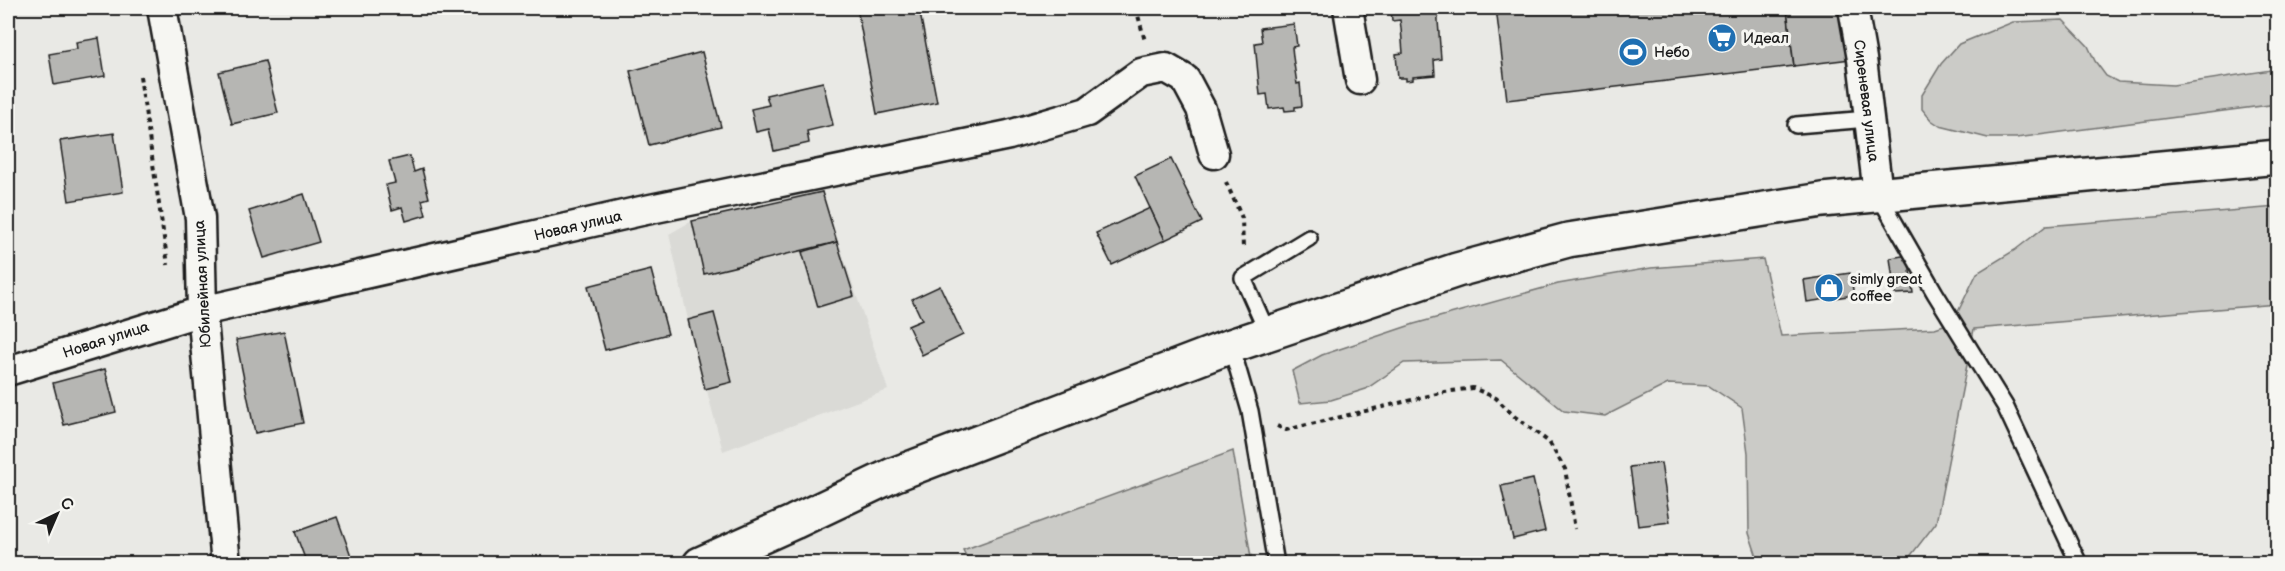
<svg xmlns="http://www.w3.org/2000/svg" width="2285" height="571" font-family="'Balsamiq Sans',sans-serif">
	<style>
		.built { fill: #dadad6 }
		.green { fill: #cbcbc7; stroke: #747472; stroke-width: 1.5 }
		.building { fill: #b6b6b3; stroke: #1c1c1c; stroke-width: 1.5 }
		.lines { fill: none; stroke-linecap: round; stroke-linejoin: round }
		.lane-casing { stroke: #1c1c1c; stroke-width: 20 }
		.street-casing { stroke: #1c1c1c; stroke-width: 33 }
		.secondary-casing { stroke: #1c1c1c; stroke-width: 38 }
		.path { stroke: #1c1c1c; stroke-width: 4; stroke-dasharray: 4.5 4.5; stroke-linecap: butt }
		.lane { stroke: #f6f6f2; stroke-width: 15 }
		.street { stroke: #f6f6f2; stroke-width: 28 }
		.secondary { stroke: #f6f6f2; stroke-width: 33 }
		.labels { text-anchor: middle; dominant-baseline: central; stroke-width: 6; stroke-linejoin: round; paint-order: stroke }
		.poi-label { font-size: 15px; fill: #1c1c1c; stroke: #f6f6f2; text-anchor: start }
		.street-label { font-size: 15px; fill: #1c1c1c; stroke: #f6f6f2 }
	</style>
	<rect width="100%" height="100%" fill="#e9e9e5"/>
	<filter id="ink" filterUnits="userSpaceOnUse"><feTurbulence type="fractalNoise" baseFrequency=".0167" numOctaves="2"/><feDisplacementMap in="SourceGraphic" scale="12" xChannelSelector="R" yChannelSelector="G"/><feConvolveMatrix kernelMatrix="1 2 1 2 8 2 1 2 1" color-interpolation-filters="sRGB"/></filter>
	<g filter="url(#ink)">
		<polygon class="built" points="822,192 888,390 723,451 688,320 669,234 692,221"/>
		<g class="green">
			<polygon points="2063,20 2088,46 2095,61 2106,76 2118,82 2173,85 2277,69 2277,104 2016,138 1988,138 1940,126 1931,120 1922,109 1922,95 1941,64 1959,44 2013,22"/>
			<polygon points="2277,207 2277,304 1974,329 1936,523 1905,563 1759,563 1749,533 1748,453 1742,408 1709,386 1668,384 1605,416 1564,411 1501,360 1404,363 1366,389 1331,400 1300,403 1292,371 1322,355 1414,324 1558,284 1651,268 1763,259 1781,336 1935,328 1953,322 1977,273 2015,250 2046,226"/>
			<polygon points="1233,451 1252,563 970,564 963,550"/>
		</g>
		<g class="building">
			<polygon points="857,8 919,8 937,102 877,114"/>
			<polygon points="1391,8 1437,8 1441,59 1434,60 1435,75 1413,77 1413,80 1406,81 1406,78 1398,78 1396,54 1403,53 1401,28 1400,20 1392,21"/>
			<polygon points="1496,8 1787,8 1794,66 1507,100"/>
			<polygon points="1796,8 1869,8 1875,56 1794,66 1787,9"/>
			<polygon points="1294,24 1297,46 1292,47 1293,57 1297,84 1300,83 1302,106 1295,107 1295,110 1285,111 1284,107 1269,109 1267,94 1260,95 1255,43 1262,42 1260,28"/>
			<polygon points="99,38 105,76 54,85 49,54 77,49 76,42"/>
			<polygon points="702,52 721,127 649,145 630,71"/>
			<polygon points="265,61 278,113 232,124 219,72"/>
			<polygon points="823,82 833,125 807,131 809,143 774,151 769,129 756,132 751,109 769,105 766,95"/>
			<polygon points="114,133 123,192 69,201 60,141"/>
			<polygon points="410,156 414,172 422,169 429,198 422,200 426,215 406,221 402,207 392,210 386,185 395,183 389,161"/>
			<polygon points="1171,159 1202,222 1165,240 1135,176"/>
			<polygon points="822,192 837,242 704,274 692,221"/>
			<polygon points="304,194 319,242 264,258 249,211"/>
			<polygon points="1150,208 1165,240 1112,265 1096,233"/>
			<polygon points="837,242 854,296 818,307 802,252"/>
			<polygon points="1908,255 1913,293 1895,294 1890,258"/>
			<polygon points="651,270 668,334 605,350 588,286"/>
			<polygon points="1850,273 1854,295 1807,302 1804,280"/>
			<polygon points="940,286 963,335 922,355 908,326 922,320 912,299"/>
			<polygon points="714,313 732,382 705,389 688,320"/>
			<polygon points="284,331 303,423 255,433 236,340"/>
			<polygon points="105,369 116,412 64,425 53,383"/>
			<polygon points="1661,463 1670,522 1638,526 1630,467"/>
			<polygon points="1533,479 1545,531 1513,539 1501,486"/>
			<polygon points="337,517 354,564 307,564 295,532"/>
		</g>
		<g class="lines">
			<g class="lane-casing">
				<g id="lane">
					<polyline points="1796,125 1868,119"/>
					<polyline points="1878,194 1935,293 2005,406 2079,564"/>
					<polyline points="1268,334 1243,278 1309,238"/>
					<polyline points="1231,346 1250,411 1276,564"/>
				</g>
			</g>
			<g class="street-casing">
				<g id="street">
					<polyline points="162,8 200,218 202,311 226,564"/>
					<polyline points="1348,8 1360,80"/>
					<polyline points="1853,8 1862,59 1878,194"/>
					<polyline points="8,371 202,311 641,211 1009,135 1087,112 1141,73 1166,68 1185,79 1201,109 1214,154"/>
				</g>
			</g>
			<g class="secondary-casing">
				<polyline id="secondary" points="700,564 794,522 893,475 1231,346 1457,270 1568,240 1822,200 2278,157"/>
			</g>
			<g class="path">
				<polyline points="1136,8 1145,41"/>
				<polyline points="140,76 168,265"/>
				<polyline points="1226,182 1242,218 1243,249"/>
				<polyline points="1277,426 1286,430 1445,392 1473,388 1496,398 1514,416 1549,442 1565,469 1575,529"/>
			</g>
			<use href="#lane" class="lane"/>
			<use href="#street" class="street"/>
			<use href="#secondary" class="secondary"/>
		</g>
	</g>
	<defs>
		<g id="supermarket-disc" transform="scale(1.5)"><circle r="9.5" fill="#1f6fb2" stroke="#f6f6f2"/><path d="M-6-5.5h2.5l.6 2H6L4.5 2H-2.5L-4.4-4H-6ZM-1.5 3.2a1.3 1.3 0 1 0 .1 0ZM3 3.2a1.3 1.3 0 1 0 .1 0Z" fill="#fff"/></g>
		<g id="stadium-disc" transform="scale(1.5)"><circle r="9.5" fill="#1f6fb2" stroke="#f6f6f2"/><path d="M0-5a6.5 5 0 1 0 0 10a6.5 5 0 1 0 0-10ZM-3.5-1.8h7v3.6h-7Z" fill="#fff"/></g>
		<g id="shop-disc" transform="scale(1.5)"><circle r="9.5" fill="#1f6fb2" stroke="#f6f6f2"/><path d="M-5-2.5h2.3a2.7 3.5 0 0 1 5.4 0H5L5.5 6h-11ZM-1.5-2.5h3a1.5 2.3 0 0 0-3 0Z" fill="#fff"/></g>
	</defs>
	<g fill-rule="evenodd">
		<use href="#supermarket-disc" x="1722" y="38"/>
		<use href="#stadium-disc" x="1633" y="52"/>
		<use href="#shop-disc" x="1829" y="288"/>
	</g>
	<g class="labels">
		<g class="poi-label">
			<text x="1743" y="38">Идеал</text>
			<text x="1654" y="52">Небо</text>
			<text x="1850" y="279">simly great<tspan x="1850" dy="17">coffee</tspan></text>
		</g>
		<g class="street-label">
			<text transform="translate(1866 101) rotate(83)">Сиреневая улица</text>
			<text transform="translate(578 226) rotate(-13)">Новая улица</text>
			<text transform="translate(203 284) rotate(-93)">Юбилейная улица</text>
			<text transform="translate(106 340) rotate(-18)">Новая улица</text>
		</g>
	</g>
	<rect width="2285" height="571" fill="none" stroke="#f6f6f2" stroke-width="30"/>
	<rect x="15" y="15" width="2255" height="541" fill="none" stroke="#1c1c1c" stroke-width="2" filter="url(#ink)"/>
	<g transform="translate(57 514) rotate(44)" stroke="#f6f6f2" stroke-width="4.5" paint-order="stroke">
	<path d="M0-4.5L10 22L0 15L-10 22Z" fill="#1c1c1c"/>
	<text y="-9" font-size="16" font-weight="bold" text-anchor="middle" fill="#1c1c1c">С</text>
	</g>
</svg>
